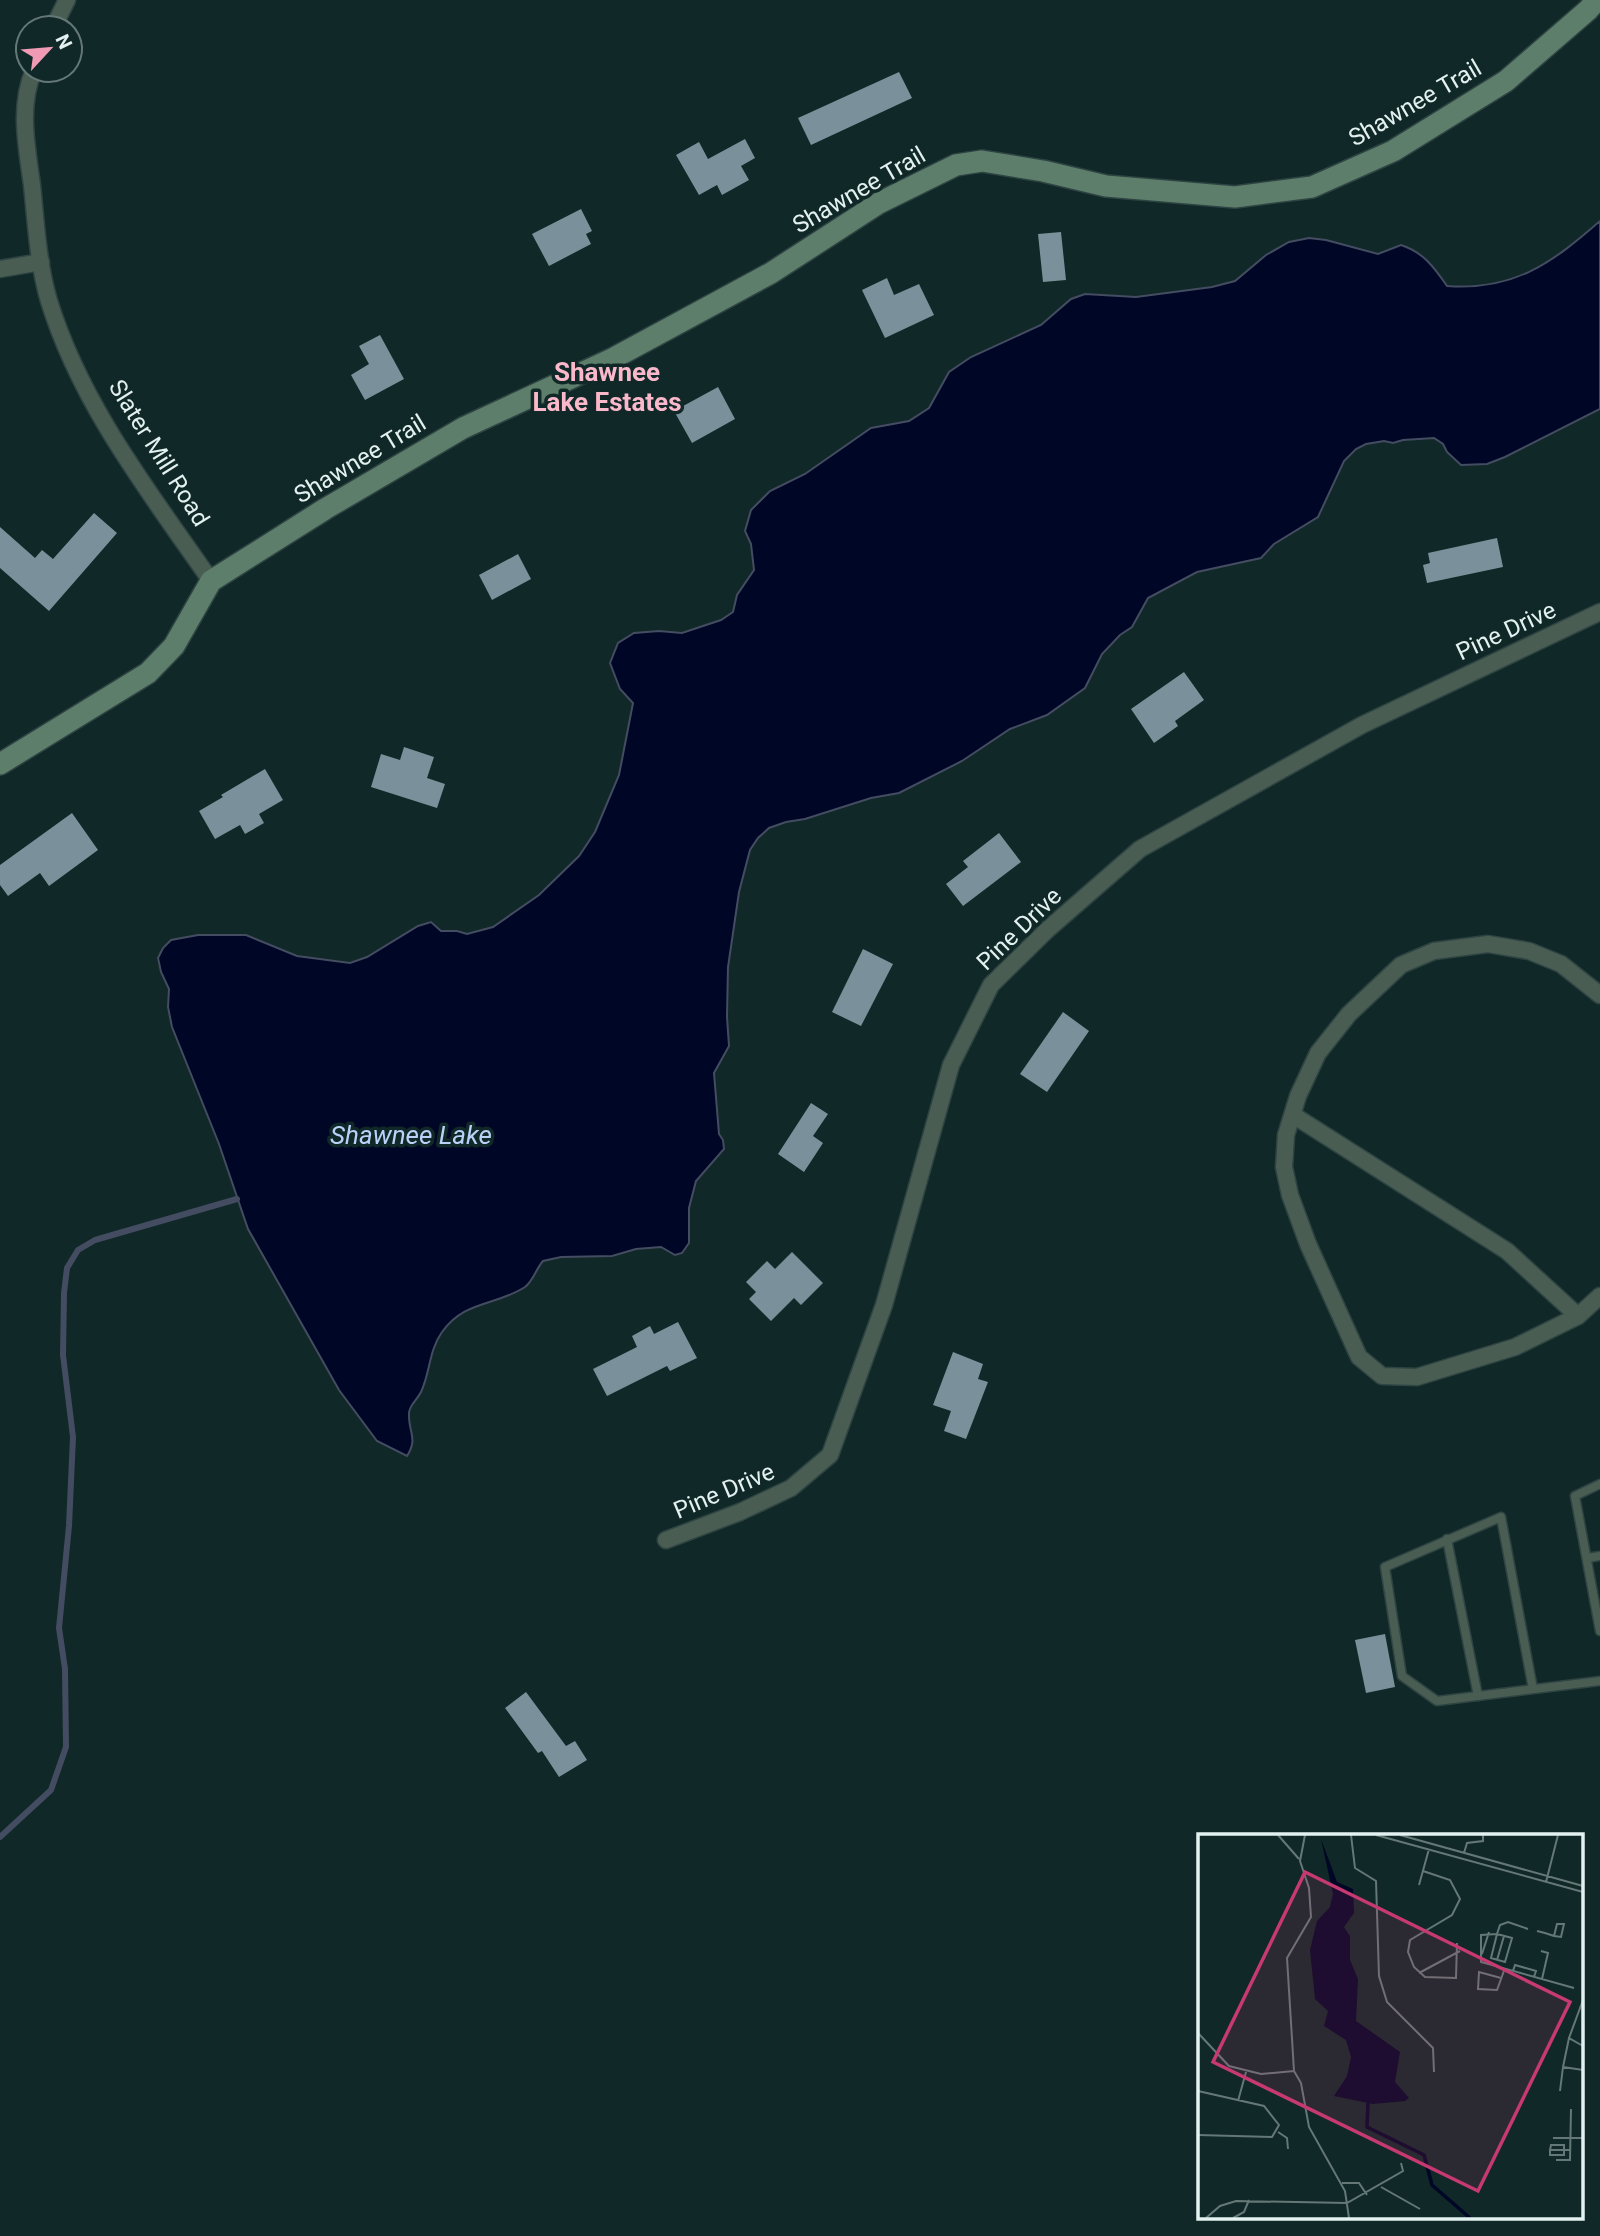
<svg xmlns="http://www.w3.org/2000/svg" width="1600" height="2236" font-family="Roboto,sans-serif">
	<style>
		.water { fill: #000625; stroke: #444c62; stroke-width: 2 }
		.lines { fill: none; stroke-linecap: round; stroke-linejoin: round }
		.stream { stroke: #444c62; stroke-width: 6 }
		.building { fill: #7a919b }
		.lane-casing { stroke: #2e4443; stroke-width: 11 }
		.street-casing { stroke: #2e4443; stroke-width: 19 }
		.secondary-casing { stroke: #2e4443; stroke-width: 24 }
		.lane { stroke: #495d52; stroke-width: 8 }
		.street { stroke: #495d52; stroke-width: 16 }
		.secondary { stroke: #5d7e6b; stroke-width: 21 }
		.labels { text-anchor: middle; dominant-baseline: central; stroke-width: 7; stroke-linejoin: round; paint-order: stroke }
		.street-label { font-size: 24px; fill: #e3f1f0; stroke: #102827 }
		.neighbourhood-label { font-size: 26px; font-weight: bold; fill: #fab8cb; stroke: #102827 }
		.water-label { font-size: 26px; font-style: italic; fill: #bad2f8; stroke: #102827 }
		.inset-river { fill: none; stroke: #000625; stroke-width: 3.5 }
		.inset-road { fill: none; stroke: #647877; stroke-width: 2 }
		.view { fill: #c73971; fill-opacity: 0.15; stroke: #c73971; stroke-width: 3.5 }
		.inset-edge { fill: none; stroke: #e3f1f0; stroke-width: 3.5 }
	</style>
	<rect width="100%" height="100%" fill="#102827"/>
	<path class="water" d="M1600 221V409L1505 457 1487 464 1461 465 1447 452 1443 444 1434 438 1403 440 1393 443 1384 441 1366 444 1356 449 1344 461 1318 517 1274 544 1261 558 1197 572 1148 598 1132 627 1120 635 1102 654 1085 688 1047 715 1010 729 962 761 899 793 871 798 805 819 786 822 769 828 758 838 750 850 739 892 728 967 727 1017 729 1046 714 1073 719 1134 723 1140 724 1149 696 1181 689 1208V1243L682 1253 675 1255 661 1247 636 1249 612 1256 561 1257 543 1261C536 1269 533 1281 525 1287 496 1306 465 1300 442 1332 429 1350 430 1373 421 1392 417 1400 408 1406 409 1416 409 1433 418 1439 407 1456L377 1441 339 1390 248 1229 219 1144 172 1027 168 1007 169 989 161 972 158 958 163 948 171 940 198 935H246L297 956 350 963 367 957 418 926 431 922 441 931H457L467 934 493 927 539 895 579 856 595 832 619 775 633 703 620 689 610 663 618 643 634 633 659 631 682 633 721 620 733 612 737 595 754 570 751 544 745 531 751 510 770 491 805 474 871 428 909 421 929 408 949 372 971 357 1041 325 1071 299 1085 294 1136 297 1212 287 1235 281 1266 255 1289 242 1309 238 1326 240 1378 254 1401 245C1423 252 1434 267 1447 286 1514 291 1552 263 1600 221Z"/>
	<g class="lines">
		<polyline class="stream" points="0,1837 51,1790 66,1747 65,1669 59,1628 69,1526 73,1437 63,1355 64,1293 67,1268 78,1250 95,1240 237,1199"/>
	</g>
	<g class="building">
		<polygon points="899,72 912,98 811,145 798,118"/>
		<polygon points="745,139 755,158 741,166 749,180 722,195 717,185 699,195 676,155 699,142 708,159"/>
		<polygon points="581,209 592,231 586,234 591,244 549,266 532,234"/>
		<polygon points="1061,232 1066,280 1043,282 1038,234"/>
		<polygon points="887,278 894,295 919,284 934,315 885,338 862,290"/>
		<polygon points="380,335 404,379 365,400 351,375 369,364 359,346"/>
		<polygon points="718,387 735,419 692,443 674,411"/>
		<polygon points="94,513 117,533 49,611 0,568 0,527 35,558 42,550 53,559"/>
		<polygon points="1497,538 1503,567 1427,583 1423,565 1430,563 1428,553"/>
		<polygon points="518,554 531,579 492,600 479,575"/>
		<polygon points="1184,672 1204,700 1175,721 1178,726 1154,743 1131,709"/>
		<polygon points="404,747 434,757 427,778 445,784 437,808 371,787 381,754 400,760"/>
		<polygon points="265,769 283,800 259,814 264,823 245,834 240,825 215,839 199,811 223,797 221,795"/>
		<polygon points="72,813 98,850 49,886 40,873 8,896 0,885 0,865"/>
		<polygon points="999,833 1021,862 963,906 946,884 968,867 963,861"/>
		<polygon points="863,949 893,964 861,1026 832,1012"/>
		<polygon points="1063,1012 1089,1031 1047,1092 1020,1074"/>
		<polygon points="811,1103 828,1114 813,1136 823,1143 804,1172 778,1154"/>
		<polygon points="792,1252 823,1283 801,1305 794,1298 771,1321 749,1299 756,1292 746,1282 767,1261 775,1269"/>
		<polygon points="678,1322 697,1358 670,1371 667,1366 607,1396 593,1369 637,1347 632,1336 650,1326 654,1334"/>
		<polygon points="953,1352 983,1364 978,1379 988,1382 966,1439 944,1431 951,1411 933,1405"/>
		<polygon points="1385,1634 1395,1687 1366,1693 1355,1640"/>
		<polygon points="526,1692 566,1746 575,1741 587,1760 559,1777 542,1751 538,1753 505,1708"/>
	</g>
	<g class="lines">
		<g class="lane-casing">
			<g id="lane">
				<polyline points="1600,1484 1575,1496 1600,1631"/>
				<polyline points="1447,1539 1478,1696"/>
				<polyline points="1587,1558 1600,1556"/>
				<polyline points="1533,1689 1501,1517 1385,1567 1402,1676 1437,1701 1600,1681"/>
			</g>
		</g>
		<g class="street-casing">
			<g id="street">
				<polyline points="53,28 67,0"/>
				<path d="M34 70C18 106 27 148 32 185 36 223 38 264 49 301 81 405 150 493 211 581"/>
				<polyline points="0,269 41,262"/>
				<polyline points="1600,995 1561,964 1529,951 1488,944 1434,951 1401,965 1349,1014 1318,1053 1298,1096 1286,1135 1284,1167 1290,1195 1308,1244 1359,1357 1382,1376 1417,1377 1515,1347 1578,1316 1600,1296"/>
				<polyline points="1293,1115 1507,1251 1578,1316"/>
				<polyline points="666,1540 740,1512 791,1488 830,1455 884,1305 951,1065 991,985 1047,930 1140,849 1362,725 1600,612"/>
			</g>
		</g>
		<g class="secondary-casing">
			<polyline id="secondary" points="0,764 148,673 174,646 211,581 325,509 463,428 612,359 771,273 879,203 956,165 982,161 1043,171 1106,186 1235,197 1312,187 1393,151 1506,81 1588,10 1597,0"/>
		</g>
		<use href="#lane" class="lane"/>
		<use href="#street" class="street"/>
		<use href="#secondary" class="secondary"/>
	</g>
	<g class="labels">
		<g class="street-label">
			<text transform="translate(1415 103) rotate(-30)">Shawnee Trail</text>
			<text transform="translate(859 190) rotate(-30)">Shawnee Trail</text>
			<text transform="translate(159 453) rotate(58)">Slater Mill Road</text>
			<text transform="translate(360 459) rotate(-31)">Shawnee Trail</text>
			<text transform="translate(1506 631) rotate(-25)">Pine Drive</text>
			<text transform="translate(1019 929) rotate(-44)">Pine Drive</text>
			<text transform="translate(724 1491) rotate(-23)">Pine Drive</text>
		</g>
		<g class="neighbourhood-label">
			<text x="607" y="372">Shawnee<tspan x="607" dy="30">Lake Estates</tspan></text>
		</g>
		<g class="water-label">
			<text x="411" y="1135">Shawnee Lake</text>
		</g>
	</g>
	<g transform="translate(1198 1834)">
		<rect width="385" height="385" fill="#102827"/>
		<path d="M123 5 139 48 155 55 156 79 146 93 152 102V126L160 145 158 187 202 218 197 248 211 264 207 267 175 270 136 262 149 242 153 223 148 206 126 192 130 177 117 165 112 116 119 87 132 73 135 60Z" fill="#000625"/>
		<path class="inset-river" d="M170 269 169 293 226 321 234 351 272 384"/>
		<path class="inset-road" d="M80 1 101 25M107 1 102 27 111 54 113 83 89 124 96 237 103 249 111 293 147 357 151 384M153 1 157 34 178 47 181 142 189 168 235 214 236 238M178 1 385 58M202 1 385 52M266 19 269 9 285 7V1M225 37 252 46 262 65 254 81 212 106 210 118 216 133 227 143 258 144 259 109M348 48 360 1M221 51 231 15M330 95 310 88 302 91 299 100 283 101V128L376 154M339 97 347 99 356 102 363 103 366 90H359L356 102M299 100 314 104 307 128 293 124ZM343 117 350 119 344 145M284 120 291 98M299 126 306 102M315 137 317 131 338 137 336 143M221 139 262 117M303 144 281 138 280 155 299 156 307 134M385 166 371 204 385 212M0 199 31 232 63 240 96 237M371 204 365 233 385 236M0 257 66 272 81 291 74 303 0 301M362 257 365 233M40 267 48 238M80 298 89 304 90 315M355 304H385M352 316V321H366V311H353L352 316H372M358 326H372L373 275M144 349H161L169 361M183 353 222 375M8 384 22 372 38 367 149 369 205 337 203 329M35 384 46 378 51 366"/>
		<path class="view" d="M107 38 372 168 280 357 15 228Z"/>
		<rect width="385" height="385" class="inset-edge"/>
	</g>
	<g transform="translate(49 49) rotate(64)"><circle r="33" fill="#102827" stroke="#647877" stroke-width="2"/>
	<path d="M0-5L12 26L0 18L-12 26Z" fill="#f09ab5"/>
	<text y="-10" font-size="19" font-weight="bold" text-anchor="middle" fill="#e3f1f0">N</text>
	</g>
</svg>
